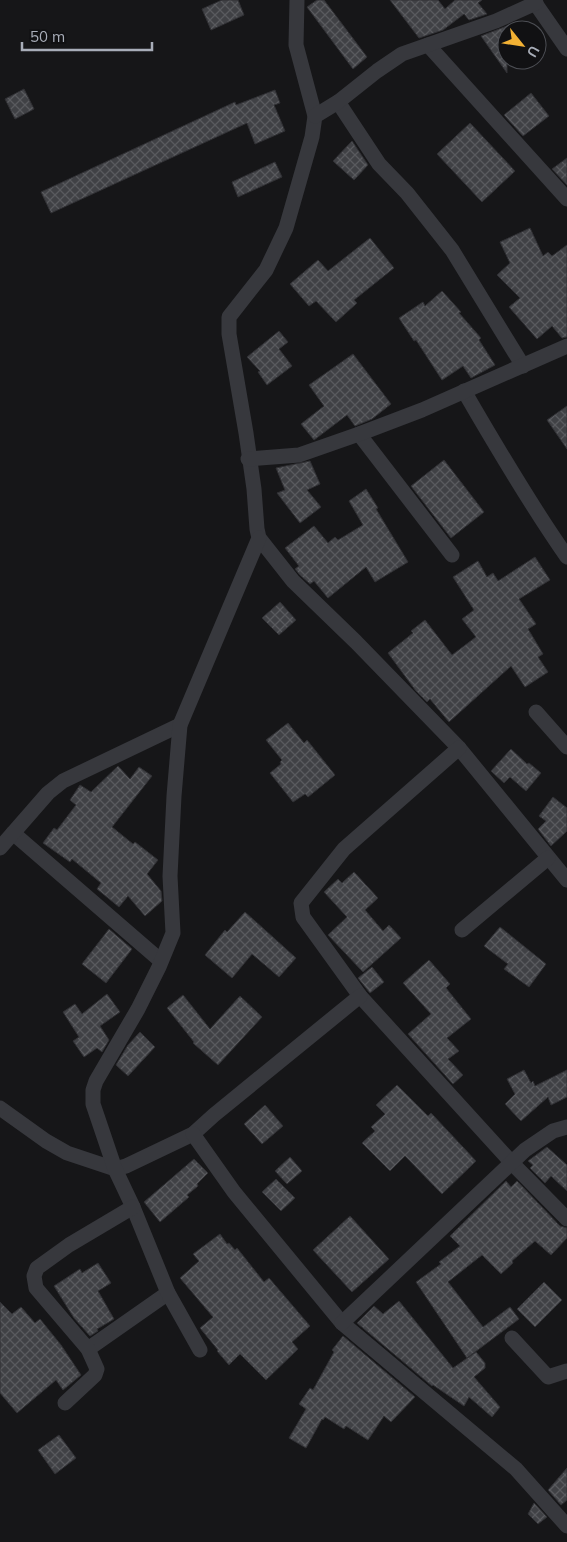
<svg xmlns="http://www.w3.org/2000/svg" width="567" height="1542" font-family="Mulish,sans-serif">
	<style>
		.building { fill: url(#building-cross-hatch); stroke: #303034 }
		.lines { fill: none; stroke-linecap: round; stroke-linejoin: round }
		.minor { stroke: #37383d; stroke-width: 15 }
	</style>
	<defs>
		<pattern id="building-cross-hatch" width="8" height="8" patternUnits="userSpaceOnUse" patternTransform="scale(1.25)"><rect width="8" height="8" fill="#404145"/><path d="M0 0l8 8M0 8l8-8" fill="none" stroke="#595a5e"/></pattern>
	</defs>
	<rect width="100%" height="100%" fill="#161618"/>
	<g class="building">
		<polygon points="222,0 238,0 244,15 211,30 202,9"/>
		<polygon points="317,0 324,0 367,57 353,69 307,7"/>
		<polygon points="390,0 438,0 445,9 455,0 482,0 478,3 487,14 469,20 464,14 443,30 419,38"/>
		<polygon points="507,26 507,73 481,36"/>
		<polygon points="24,89 34,109 15,119 5,99"/>
		<polygon points="275,90 280,103 274,105 285,131 255,144 247,123 51,213 41,192 235,102 236,105"/>
		<polygon points="531,93 549,116 523,136 504,115"/>
		<polygon points="470,123 515,171 482,202 437,154"/>
		<polygon points="352,141 368,165 354,180 333,161"/>
		<polygon points="567,158 567,185 552,169"/>
		<polygon points="275,162 282,177 238,197 232,182"/>
		<polygon points="530,228 543,256 548,252 552,256 567,245 567,337 562,338 552,326 537,339 509,307 520,298 497,275 510,263 500,242"/>
		<polygon points="370,238 394,268 354,300 357,303 336,322 316,301 309,306 290,284 318,260 328,271"/>
		<polygon points="442,291 461,312 459,313 481,338 479,340 495,365 471,378 463,366 442,380 416,340 414,341 399,318 423,302 425,306"/>
		<polygon points="279,331 288,342 279,349 292,366 267,385 258,372 260,371 247,357"/>
		<polygon points="353,354 391,404 372,419 355,426 347,415 314,440 301,424 324,406 309,385"/>
		<polygon points="567,406 567,449 547,420"/>
		<polygon points="444,460 484,512 451,538 411,486"/>
		<polygon points="310,461 320,484 307,490 321,507 300,523 277,493 285,490 276,468"/>
		<polygon points="366,489 378,508 376,509 408,562 375,582 366,567 328,598 314,581 310,584 300,575 295,569 299,566 285,548 314,526 328,543 335,537 338,540 363,525 349,501"/>
		<polygon points="535,557 550,580 519,599 536,624 528,629 543,654 538,657 548,672 525,687 511,666 449,722 430,699 427,702 416,691 388,653 413,633 411,631 425,620 452,655 476,637 462,619 474,610 453,577 478,561 487,577 493,573 498,581"/>
		<polygon points="280,602 296,620 279,635 262,618"/>
		<polygon points="288,723 304,743 307,740 335,775 308,797 305,794 293,802 270,773 281,764 280,762 282,760 266,740"/>
		<polygon points="511,749 527,764 529,763 541,773 526,791 510,777 504,783 491,771"/>
		<polygon points="118,766 130,779 139,767 152,776 112,827 133,844 135,842 158,860 147,874 161,891 162,901 145,916 128,896 119,907 97,889 101,883 72,859 70,862 43,843 54,828 57,830 76,805 70,800 80,785 91,792"/>
		<polygon points="553,797 567,808 567,831 551,846 538,829 546,821 539,816"/>
		<polygon points="354,872 378,898 365,910 383,931 389,925 401,938 363,972 328,935 347,917 324,892 338,879 342,883"/>
		<polygon points="245,912 296,958 279,977 252,954 232,978 205,955 225,930 227,932"/>
		<polygon points="500,927 546,964 529,987 504,969 508,964 484,946"/>
		<polygon points="109,929 132,949 106,983 82,964"/>
		<polygon points="429,960 450,984 446,988 471,1019 447,1038 459,1051 448,1059 463,1075 453,1084 408,1034 431,1014 403,983"/>
		<polygon points="372,967 384,982 370,993 358,978"/>
		<polygon points="107,994 120,1012 100,1026 109,1040 102,1052 97,1048 84,1057 73,1041 79,1037 63,1012 75,1004 82,1014"/>
		<polygon points="183,995 210,1029 240,996 262,1017 218,1065 193,1043 194,1042 167,1008"/>
		<polygon points="140,1032 155,1047 128,1076 116,1065 128,1045"/>
		<polygon points="524,1070 531,1083 533,1081 535,1086 567,1070 567,1097 551,1105 548,1097 521,1121 505,1104 515,1094 507,1079"/>
		<polygon points="397,1085 428,1116 431,1113 476,1161 442,1194 405,1156 390,1171 362,1143 375,1131 371,1127 385,1114 376,1105"/>
		<polygon points="265,1105 283,1126 262,1144 244,1124"/>
		<polygon points="547,1147 567,1165 567,1191 551,1176 545,1183 530,1168 533,1165 528,1161"/>
		<polygon points="290,1157 302,1171 287,1184 275,1171"/>
		<polygon points="194,1159 208,1173 197,1184 198,1186 187,1195 189,1197 160,1222 144,1202"/>
		<polygon points="276,1179 295,1198 281,1211 262,1192"/>
		<polygon points="506,1181 511,1187 517,1181 560,1226 567,1228 567,1238 551,1255 535,1241 512,1261 513,1263 501,1274 482,1255 448,1282 483,1327 510,1307 519,1319 467,1358 416,1282 441,1264 439,1262 460,1246 450,1236"/>
		<polygon points="350,1216 389,1259 352,1292 313,1250"/>
		<polygon points="220,1234 227,1244 229,1243 235,1250 237,1248 264,1282 269,1278 310,1326 292,1342 298,1349 266,1380 240,1354 229,1365 217,1351 218,1350 200,1328 213,1317 180,1278 199,1261 193,1254"/>
		<polygon points="98,1263 111,1283 98,1291 114,1319 97,1329 98,1331 90,1336 74,1318 54,1286 80,1269 82,1273"/>
		<polygon points="544,1282 562,1300 535,1327 517,1309"/>
		<polygon points="399,1301 453,1368 476,1352 485,1363 485,1368 474,1377 500,1407 492,1417 469,1397 464,1406 433,1385 432,1386 357,1323 374,1306 383,1314"/>
		<polygon points="0,1302 12,1314 21,1307 35,1323 40,1319 61,1345 81,1375 63,1390 56,1380 17,1413 0,1393"/>
		<polygon points="343,1336 415,1397 391,1422 384,1416 368,1440 346,1426 344,1429 325,1417 323,1420 322,1419 306,1448 289,1438 306,1409 299,1404 310,1388 313,1390 334,1352 332,1350"/>
		<polygon points="59,1435 76,1458 55,1474 38,1450"/>
		<polygon points="567,1468 567,1500 561,1505 548,1490"/>
		<polygon points="534,1503 547,1517 538,1524 528,1514"/>
	</g>
	<g class="lines">
		<g class="minor">
			<polyline points="297,0 296,45 315,116 312,137 286,228 266,270 229,317 229,334 246,433 254,489 257,529 259,538 293,581 356,642 459,748 567,880"/>
			<polyline points="533,0 567,49"/>
			<polyline points="428,45 567,199"/>
			<polyline points="338,102 379,164 407,193 452,250 523,366"/>
			<polyline points="315,116 338,102 377,71 402,54 496,21 536,3"/>
			<path d="M464 391C497 448 530 504 567 557"/>
			<polyline points="359,434 452,555"/>
			<polyline points="248,459 299,455 359,434 422,410 567,346"/>
			<polyline points="536,712 567,747"/>
			<polyline points="459,748 344,849 301,903 303,917 360,996 512,1163 567,1219"/>
			<polyline points="13,833 161,961"/>
			<polyline points="0,848 48,793 63,781 180,725"/>
			<polyline points="462,930 548,858"/>
			<polyline points="0,1108 46,1141 67,1153 115,1169 126,1166 193,1134 214,1115 360,996"/>
			<polyline points="193,1134 234,1192 342,1323 516,1469 567,1526"/>
			<polyline points="342,1323 525,1150 553,1131 567,1127"/>
			<polyline points="512,1338 548,1377 567,1371"/>
			<polyline points="88,1349 168,1293"/>
			<polyline points="200,1350 168,1293 133,1207 115,1169 93,1104 93,1090 96,1081 138,1009 159,967 173,933 170,876 174,796 180,725 259,538"/>
			<polyline points="65,1403 95,1375 97,1369 88,1349 36,1288 34,1276 37,1268 69,1245 133,1207"/>
		</g>
	</g>
	<g transform="translate(522 45) rotate(120)"><circle r="24" fill="#111113" stroke="#4d4f55"/>
	<path d="M0-4L9 19L0 12L-9 19Z" fill="#f2b134"/>
	<text y="-8" font-size="14" font-weight="bold" text-anchor="middle" fill="#a8adb8">U</text>
	</g>
	<path d="M22 42v8h130v-8" fill="none" stroke="#a8adb8" stroke-width="2.5"/>
	<text x="30" y="42" font-size="15" fill="#a8adb8" stroke="#111113" stroke-width="4" paint-order="stroke">50 m</text>
</svg>
